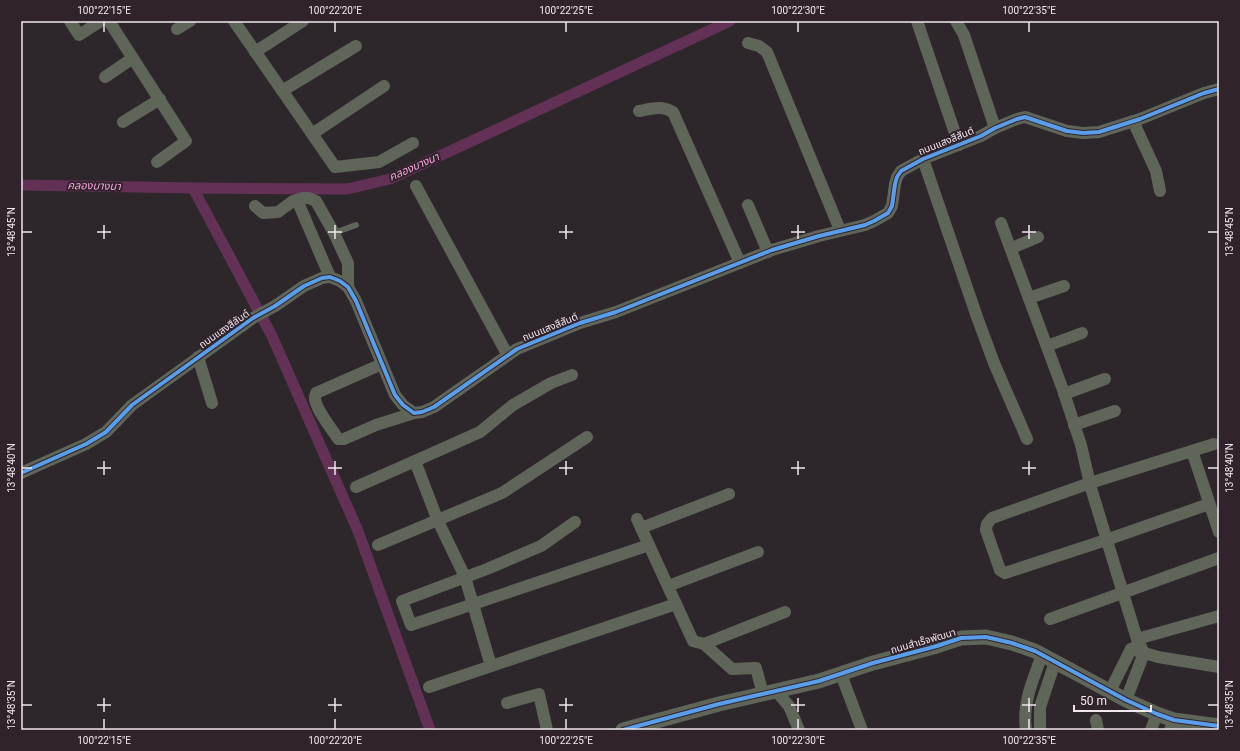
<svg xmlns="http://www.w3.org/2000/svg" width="1240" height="751" font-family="Roboto,'Noto Sans Thai',sans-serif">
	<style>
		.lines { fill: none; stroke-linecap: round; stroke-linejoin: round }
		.canal { stroke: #643156; stroke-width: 11 }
		.service { stroke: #5f6558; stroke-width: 6 }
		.minor { stroke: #5f6558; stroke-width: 12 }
		.tertiary { stroke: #5f6558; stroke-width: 15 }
		.cycleway-casing { stroke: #30232c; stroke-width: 6 }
		.cycleway { stroke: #5a9eea; stroke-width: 4 }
		.ticks { fill: none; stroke: #f1e8ed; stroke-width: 1.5 }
		.labels { text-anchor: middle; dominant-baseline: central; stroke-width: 4; stroke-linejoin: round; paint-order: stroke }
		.street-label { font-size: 10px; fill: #f1e8ed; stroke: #30232c }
		.water-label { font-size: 11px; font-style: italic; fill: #f8a2de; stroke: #30232c }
		.neatline { fill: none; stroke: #f1e8ed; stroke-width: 1.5 }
		.ticks-label { font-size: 10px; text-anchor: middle; fill: #f1e8ed }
	</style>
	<rect width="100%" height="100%" fill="#2d262b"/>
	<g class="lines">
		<g class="canal">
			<polyline points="21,185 193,188 347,189 390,179 730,21"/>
			<polyline points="193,188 272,336 358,531 430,730"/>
		</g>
		<polyline class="service" points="334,233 356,225"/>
		<g class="minor">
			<polyline points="70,21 79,35 101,21"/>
			<polyline points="109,21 186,141 157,162"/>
			<polyline points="234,21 335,167 379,162 413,143"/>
			<polyline points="917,21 959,145"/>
			<polyline points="956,21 964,35 995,128"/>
			<polyline points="177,29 190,21"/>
			<polyline points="748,43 759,46 767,52 840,230"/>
			<polyline points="255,52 303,21"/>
			<polyline points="105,77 133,58"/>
			<polyline points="282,91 356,46"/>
			<path d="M639 111C651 109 661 105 673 112L740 263"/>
			<polyline points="1133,121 1156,171 1160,191"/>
			<polyline points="123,122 160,99"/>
			<polyline points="312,134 384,86"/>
			<polyline points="923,159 977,317 994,363 1027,439"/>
			<polyline points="416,186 507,354"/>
			<polyline points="297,200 330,277"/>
			<polyline points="748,205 768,252"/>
			<polyline points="255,206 263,213 278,212 293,201 303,198 309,198 316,201 334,233 348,263 348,287"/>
			<polyline points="1001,223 1063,390 1081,445 1091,488 1126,603 1137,639 1144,653 1126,700"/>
			<polyline points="1012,248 1038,237"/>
			<polyline points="1029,298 1064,286"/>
			<polyline points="1047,346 1082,333"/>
			<polyline points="198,357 212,403"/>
			<path d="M382 364 316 393C310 404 332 428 338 439H344L376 425 414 413"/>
			<polyline points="1064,394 1105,379"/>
			<polyline points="1074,425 1115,411"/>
			<polyline points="1192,451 1219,532"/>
			<polyline points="21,473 86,444 106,432 132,405 253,318 275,306 304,286 322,278 330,277 340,281 348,287 356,301 395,395 403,405 414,413 422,412 434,407 517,349 580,323 616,312 772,250 819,236 865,225 874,221 888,213 892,206 895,184 897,177 901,171 923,159 981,136 995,128 1017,119 1025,117 1067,131 1083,133 1099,132 1140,119 1204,93 1219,89"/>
			<polyline points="356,487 415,461"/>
			<polyline points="1209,504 1106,540 1005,573 1000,570 986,530 987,524 992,518 1090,483 1214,444"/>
			<polyline points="637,519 693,641 704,644 732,669 756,668 763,694"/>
			<polyline points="575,522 541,546 487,569 402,601 411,625 649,545"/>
			<polyline points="641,528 729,494"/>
			<polyline points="378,545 502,493 587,437"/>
			<polyline points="668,586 758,552"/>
			<polyline points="1050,619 1219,558"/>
			<polyline points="1137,639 1219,616"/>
			<polyline points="704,644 785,612"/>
			<polyline points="1131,649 1158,657 1219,667"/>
			<polyline points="491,666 465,577 438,521 415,461 480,432 513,405 551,383 572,375"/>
			<polyline points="841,674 862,730"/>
			<polyline points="429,687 676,604"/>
			<polyline points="776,691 789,706 799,730"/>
			<polyline points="1110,691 1131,649 1137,646"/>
			<polyline points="507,703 539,694 547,730"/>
			<polyline points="1096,720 1098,730"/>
			<path d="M1026 730C1022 703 1033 680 1042 655"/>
			<polyline points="1040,730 1040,707 1055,662"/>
			<polyline points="1151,730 1157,714"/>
			<polyline points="1170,730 1174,720"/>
		</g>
		<polyline class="tertiary" points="623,730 719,704 819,681 873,663 937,646 961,638 986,637 1012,643 1035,651 1126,700 1157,714 1174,720 1219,726"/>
		<g class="cycleway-casing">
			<g id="cycleway">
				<polyline points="21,473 86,444 106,432 132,405 253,318 275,306 304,286 322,278 330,277 340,281 348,287 356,301 395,395 403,405 414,413 422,412 434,407 517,349 580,323 616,312 772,250 819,236 865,225 874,221 888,213 892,206 895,184 897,177 901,171 923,159 981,136 995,128 1017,119 1025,117 1067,131 1083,133 1099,132 1140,119 1204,93 1219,89"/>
				<polyline points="623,730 719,704 819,681 873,663 937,646 961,638 986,637 1012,643 1035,651 1126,700 1157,714 1174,720 1219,726"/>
			</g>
		</g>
		<use href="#cycleway" class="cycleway"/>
	</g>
	<path class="ticks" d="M104 22V32M335 22V32M566 22V32M798 22V32M1029 22V32M104 225V239M335 225V239M566 225V239M798 225V239M1029 225V239M22 232H32M97 232H111M328 232H342M559 232H573M791 232H805M1022 232H1036M1208 232H1218M104 461V475M335 461V475M566 461V475M798 461V475M1029 461V475M22 468H32M97 468H111M328 468H342M559 468H573M791 468H805M1022 468H1036M1208 468H1218M104 698V712M335 698V712M566 698V712M798 698V712M1029 698V712M22 705H32M97 705H111M328 705H342M559 705H573M791 705H805M1022 705H1036M1208 705H1218M104 719V729M335 719V729M566 719V729M798 719V729M1029 719V729"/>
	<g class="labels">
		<g class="street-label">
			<text transform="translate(946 141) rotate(-22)">ถนนแสงสีสันต์</text>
			<text transform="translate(550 327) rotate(-22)">ถนนแสงสีสันต์</text>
			<text transform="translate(224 329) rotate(-35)">ถนนแสงสีสันต์</text>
			<text transform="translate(923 641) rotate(-16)">ถนนสำเร็จพัฒนา</text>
		</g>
		<g class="water-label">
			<text transform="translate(414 167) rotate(-24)">คลองบางนา</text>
			<text transform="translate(94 186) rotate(1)">คลองบางนา</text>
		</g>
	</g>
	<rect width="1240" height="751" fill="none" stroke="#30232c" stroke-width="44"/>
	<path d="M1074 705v6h77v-6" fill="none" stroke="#f1e8ed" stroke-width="2"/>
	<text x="1080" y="705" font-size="12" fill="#f1e8ed" stroke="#30232c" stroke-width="3" paint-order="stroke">50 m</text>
	<rect x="22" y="22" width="1196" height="707" class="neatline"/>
	<g class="ticks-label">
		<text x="104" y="14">100°22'15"E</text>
		<text x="335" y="14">100°22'20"E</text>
		<text x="566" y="14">100°22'25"E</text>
		<text x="798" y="14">100°22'30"E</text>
		<text x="1029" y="14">100°22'35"E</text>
		<text transform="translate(11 232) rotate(-90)" y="4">13°48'45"N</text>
		<text transform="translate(1229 232) rotate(-90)" y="4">13°48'45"N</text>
		<text transform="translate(11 468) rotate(-90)" y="4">13°48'40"N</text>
		<text transform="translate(1229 468) rotate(-90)" y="4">13°48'40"N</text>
		<text transform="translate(11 705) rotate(-90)" y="4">13°48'35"N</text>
		<text transform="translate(1229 705) rotate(-90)" y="4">13°48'35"N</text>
		<text x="104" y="744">100°22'15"E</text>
		<text x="335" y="744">100°22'20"E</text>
		<text x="566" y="744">100°22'25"E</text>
		<text x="798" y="744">100°22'30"E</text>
		<text x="1029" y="744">100°22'35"E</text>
	</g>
</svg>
